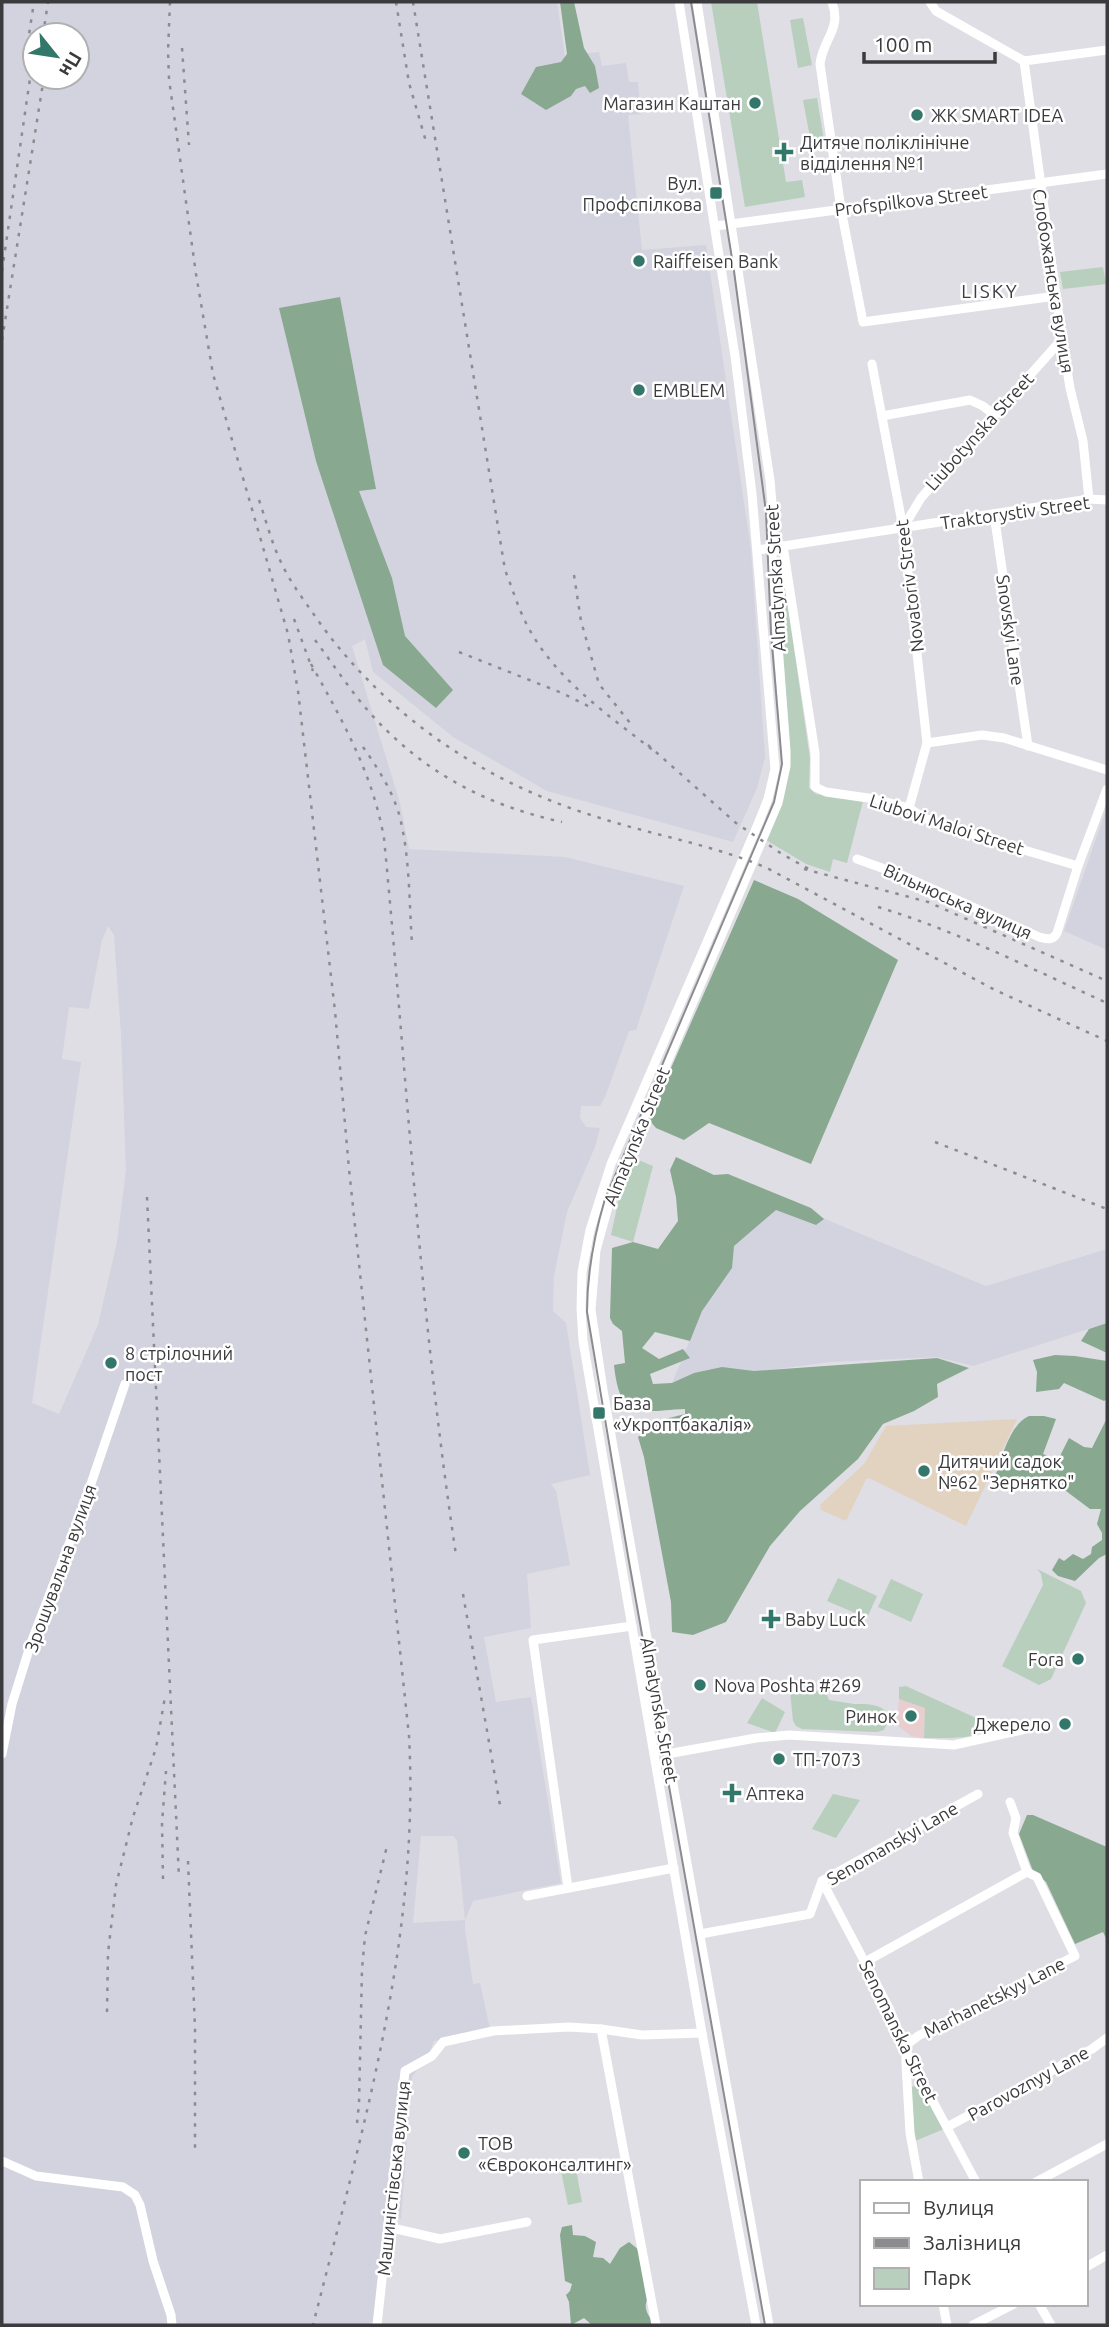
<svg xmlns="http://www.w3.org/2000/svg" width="1109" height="2327" font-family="Ubuntu,sans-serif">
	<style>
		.commercial { fill: #e8cecf }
		.built { fill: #d3d3e0; fill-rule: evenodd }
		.education { fill: #e2d3c0 }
		.green { fill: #b8cfbd }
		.forest { fill: #89a890 }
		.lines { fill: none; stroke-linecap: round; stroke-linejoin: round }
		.minor { stroke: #fff; stroke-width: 9 }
		.tram { stroke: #8c8c90; stroke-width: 2 }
		.rail { stroke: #8c8c90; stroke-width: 2.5; stroke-dasharray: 3.5 7; stroke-linecap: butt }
		.poi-dot { fill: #33776a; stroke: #fff; stroke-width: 2.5 }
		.labels { text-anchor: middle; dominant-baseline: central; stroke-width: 5; stroke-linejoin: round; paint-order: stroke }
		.poi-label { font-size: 18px; fill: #3b3a3d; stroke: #fff; text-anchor: start }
		.street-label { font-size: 18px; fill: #3b3a3d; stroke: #fff }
		.neighbourhood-label { font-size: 19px; letter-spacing: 2px; fill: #3d3d42; stroke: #fff }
	</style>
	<rect width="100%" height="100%" fill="#dedee4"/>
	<polygon class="commercial" points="899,1699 925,1708 924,1738 911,1736 897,1725"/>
	<g class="built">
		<path d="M2 2H557L565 56 599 52 602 66 626 63 629 82H638L641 114 628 115 642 250 706 245 751 550 765 758 757 788 733 842 547 791 453 737 373 672 365 639 352 646 400 803 409 849 565 857 684 886 636 1030 629 1031 605 1097 600 1106H581L580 1118 586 1127 600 1128 595 1147 567 1212 554 1276 553 1311 566 1323 590 1475 551 1484 556 1491 570 1565 527 1574 531 1628 484 1637 496 1702 531 1697 561 1883 473 1901 465 1920V1930L473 1984 480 1983 490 2029 434 2041 430 2052 412 2077 401 2219 388 2218 375 2323 371 2322 370 2325 323 2324 322 2325H2ZM35 35H77V77H35ZM108 926 114 935 121 1034 126 1170 117 1242 98 1325 59 1414 32 1403 81 1062 62 1059 69 1007 89 1009 102 940ZM421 1836H453L457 1840 465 1920 413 1923Z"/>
		<polygon points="1107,807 1107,950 1064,931"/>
		<polygon points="753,1189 986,1286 1107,1249 1107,1323 973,1366 937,1357 831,1362 672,1383"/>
	</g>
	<polygon class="education" points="1017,1419 966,1526 869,1478 866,1479 846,1521 821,1510 820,1505 864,1464 886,1426"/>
	<g class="green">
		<polygon points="711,2 757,2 786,182 802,180 805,197 745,207"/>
		<polygon points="803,18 812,65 798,68 790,20"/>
		<polygon points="817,98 825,146 812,148 803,100"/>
		<polygon points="1103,267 1106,284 1063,289 1060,272"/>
		<path d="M781 558 810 759 809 788 816 794 863 801 847 863 833 859 830 872 806 864 766 840C780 809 789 782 790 747L777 569Z"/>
		<polygon points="636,1159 653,1166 633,1242 611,1235 621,1189"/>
		<polygon points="1037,1569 1081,1591 1086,1603 1051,1679 1039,1685 1002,1666 1043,1585 1041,1574"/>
		<polygon points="838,1578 877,1596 867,1618 827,1601"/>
		<polygon points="891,1579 923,1594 911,1622 878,1607"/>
		<path d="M789 1681 827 1695 829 1700C837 1701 846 1703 854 1704 867 1704 878 1703 888 1713V1721L884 1730 877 1732 802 1729 796 1726 793 1721Z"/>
		<path d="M906 1686 987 1723 989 1728C978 1740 940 1738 924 1738L925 1708 899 1699V1687Z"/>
		<polygon points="762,1698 785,1712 775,1733 747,1723"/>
		<polygon points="833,1794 860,1800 836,1838 812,1829"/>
		<polygon points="921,2085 944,2129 915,2141 911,2087"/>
		<polygon points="574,2159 582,2202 568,2205 559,2161"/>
	</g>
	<g class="forest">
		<polygon points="560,2 574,2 584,48 595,66 599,88 590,93 585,86 576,89 571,96 546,110 521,94 536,67 561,62 567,54"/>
		<polygon points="340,297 376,489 359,491 392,578 405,636 453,690 436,708 383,665 316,461 279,308"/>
		<polygon points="754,880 798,899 898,960 811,1164 709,1123 684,1140 656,1128 650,1121 652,1111"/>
		<path d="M676 1157 714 1175 728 1174 811 1208 824 1219 816 1225 776 1210 734 1246 732 1268 702 1311 690 1341 655 1332 642 1348 659 1359 683 1349 690 1358 650 1374 653 1384 672 1383 694 1373 722 1367 754 1371 937 1358 969 1368 937 1384 938 1397 914 1411 883 1424 858 1459 800 1511 770 1546 726 1622 693 1635 672 1632 671 1602 644 1457 638 1437 661 1420 685 1414V1409C639 1411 620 1422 614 1365L625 1363 622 1331 613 1324 610 1318 612 1248 633 1242 658 1249 678 1221 676 1197 670 1170Z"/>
		<polygon points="1107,1323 1107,1353 1081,1341 1089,1329"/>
		<polygon points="1055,1355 1075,1356 1107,1361 1107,1399 1104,1401 1064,1383 1059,1389 1036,1392 1037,1372 1033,1360"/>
		<path d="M1029 1416H1044L1056 1419 1043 1454 1058 1460 1069 1438 1084 1447 1092 1448 1107 1418V1554L1099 1558 1075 1581 1058 1576 1052 1570 1059 1558 1064 1561 1073 1554 1083 1559 1091 1554 1092 1547 1102 1540V1533L1097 1524 1101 1509H1090L1054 1482 1038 1486 1018 1476 1006 1479 995 1477C1002 1458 1009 1425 1029 1416Z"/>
		<polygon points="1027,1815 1033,1815 1107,1847 1107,1940 1103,1932 1075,1944 1046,1882 1033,1871 1019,1834"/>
		<path d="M572 2225 573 2235 585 2236 596 2242 593 2257 603 2258 610 2264 620 2248 629 2242 639 2250 648 2298C643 2307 647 2314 653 2322L650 2325H592L584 2318 571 2325 569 2302 566 2295 570 2291 572 2284 565 2281 560 2235 562 2227Z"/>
	</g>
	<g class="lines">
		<g class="minor">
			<polyline points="679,2 735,356 752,494 775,769 768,799 758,824 611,1164 590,1230 582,1272 581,1308 583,1341 606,1476 702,2033 756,2325"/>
			<polyline points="697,2 770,480 773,515 772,568 786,751 786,766 778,803 613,1189 596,1250 591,1310 603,1390 769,2325"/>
			<path d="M832 2C842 30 823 38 820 64L841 209 863 322 1056 296"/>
			<polyline points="930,2 936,11 1024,61 1107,50"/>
			<polyline points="1024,61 1062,339 1070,388 1083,441 1089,499"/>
			<polyline points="716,226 1107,174"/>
			<polyline points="872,364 903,528 927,743 909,808"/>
			<polyline points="882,416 970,400 983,406 993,414"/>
			<polyline points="994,514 1028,746"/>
			<polyline points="903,528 921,498 1062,339"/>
			<polyline points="783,546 815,753 815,787 826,792 875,799 909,808 924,818 950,828 1078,866"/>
			<polyline points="758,550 1089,499 1107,500"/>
			<polyline points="927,743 982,735 1004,738 1107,770"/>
			<path d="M857 859 904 876 1039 937C1047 939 1053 941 1057 933L1078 866 1107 789"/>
			<polyline points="2,1754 12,1704 32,1640 81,1513 125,1384"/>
			<polyline points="667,1754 756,1738 789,1735 954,1745 1022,1730"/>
			<polyline points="1010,1802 1016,1818 1013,1833 1027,1872"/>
			<polyline points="822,1881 889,2008 906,2051 976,2182"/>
			<polyline points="568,1888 533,1640 632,1626"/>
			<polyline points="527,1896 674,1868"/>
			<polyline points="700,1934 810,1914 822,1881 978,1794"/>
			<polyline points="865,1962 1027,1872"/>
			<polyline points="601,2029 642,2035 702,2033"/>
			<polyline points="947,2127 1092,2049 1107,2038"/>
			<polyline points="2,2161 36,2176 123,2187 135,2195 140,2205 153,2261 171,2315 172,2325"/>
			<polyline points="919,2182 910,2133 906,2064 906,2051 909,2043 918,2036 1075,1956 1037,1877 1027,1872"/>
			<polyline points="1036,2182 1107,2144"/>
			<polyline points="388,2227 440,2239 527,2222"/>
			<polyline points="1086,2267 1107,2255"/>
			<polyline points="943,2304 947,2325"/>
			<polyline points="1039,2304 1051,2325"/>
			<polyline points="377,2325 405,2071 432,2056 443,2042 493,2031 569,2027 601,2029 656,2325"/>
			<polyline points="973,2325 1014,2304"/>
		</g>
		<path class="tram" d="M691 2 734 271 766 512 771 633 782 764 774 802 605 1199C594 1236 587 1273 587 1312L628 1556 765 2325"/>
		<g class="rail">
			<path d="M170 2 168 51 169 79 196 274 213 374 288 634 298 691 335 1011 349 1169 409 1736C420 1938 362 2132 313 2325"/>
			<polyline points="396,2 409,83 427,145"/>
			<path d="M413 2 505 570C512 587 517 605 525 621 552 677 607 714 654 751"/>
			<polyline points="43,35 48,2"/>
			<polyline points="182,48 189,145"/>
			<polyline points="26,54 34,2"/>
			<polyline points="2,271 35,44"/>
			<polyline points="2,340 44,77"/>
			<path d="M259 500C266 520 271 541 280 560 289 581 304 600 317 619 385 715 482 781 594 816 651 835 711 844 767 868L995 990 1107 1041"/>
			<polyline points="574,575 581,621 599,684 630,723"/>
			<polyline points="294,619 313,671"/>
			<path d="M315 640C333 664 350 690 370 713 423 772 485 805 562 822"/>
			<polyline points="459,652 562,693 590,707"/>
			<path d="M311 664C343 722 372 772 384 838 407 1077 420 1317 456 1555"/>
			<polyline points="648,745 736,823 782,854 814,872"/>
			<path d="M363 747C377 767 392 790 399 814 410 855 409 901 412 944"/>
			<polyline points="804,869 928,902 1107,981"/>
			<path d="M878 907C957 931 1032 969 1107 1003"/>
			<polyline points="935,1142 1107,1209"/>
			<polyline points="147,1197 179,1878"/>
			<polyline points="463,1594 500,1805"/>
			<polyline points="188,1861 195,2028 195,2149"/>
			<polyline points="163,1879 162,1823 166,1771"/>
			<polyline points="107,2012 108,1953 116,1885 133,1817 156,1748 165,1697"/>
			<polyline points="357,2123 359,2104 362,1969 365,1936 387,1846"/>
		</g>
	</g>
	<g class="poi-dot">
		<circle cx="755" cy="103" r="7"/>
		<circle cx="917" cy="115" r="7"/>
		<path d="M780.5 141.5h7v7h7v7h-7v7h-7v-7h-7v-7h7z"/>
		<rect x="709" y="186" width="14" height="14" rx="3.5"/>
		<circle cx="639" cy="261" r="7"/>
		<circle cx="639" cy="390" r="7"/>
		<circle cx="111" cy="1363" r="7"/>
		<rect x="592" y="1406" width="14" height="14" rx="3.5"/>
		<circle cx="924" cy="1471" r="7"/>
		<path d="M767.5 1608.5h7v7h7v7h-7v7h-7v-7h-7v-7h7z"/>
		<circle cx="1078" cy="1659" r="7"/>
		<circle cx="700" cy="1685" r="7"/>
		<circle cx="911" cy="1716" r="7"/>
		<circle cx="1065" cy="1724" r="7"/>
		<circle cx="779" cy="1759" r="7"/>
		<path d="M728.5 1782.5h7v7h7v7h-7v7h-7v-7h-7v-7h7z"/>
		<circle cx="464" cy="2153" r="7"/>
	</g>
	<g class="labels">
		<g class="poi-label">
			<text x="741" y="103" text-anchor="end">Магазин Каштан</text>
			<text x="931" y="115">ЖК SMART IDEA</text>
			<text x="800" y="142">Дитяче поліклінічне<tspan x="800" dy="21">відділення №1</tspan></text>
			<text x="702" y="183" text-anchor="end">Вул.<tspan x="702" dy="21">Профспілкова</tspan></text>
			<text x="653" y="261">Raiffeisen Bank</text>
			<text x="653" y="390">EMBLEM</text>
			<text x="125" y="1353">8 стрілочний<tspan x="125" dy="21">пост</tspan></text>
			<text x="613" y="1403">База<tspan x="613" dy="21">«Укроптбакалія»</tspan></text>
			<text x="938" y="1461">Дитячий садок<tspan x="938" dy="21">№62 "Зернятко"</tspan></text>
			<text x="785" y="1619">Baby Luck</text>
			<text x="1064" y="1659" text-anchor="end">Fora</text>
			<text x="714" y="1685">Nova Poshta #269</text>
			<text x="897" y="1716" text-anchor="end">Ринок</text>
			<text x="1051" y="1724" text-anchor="end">Джерело</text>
			<text x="793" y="1759">ТП-7073</text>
			<text x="746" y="1793">Аптека</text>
			<text x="478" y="2143">ТОВ<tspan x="478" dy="21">«Євроконсалтинг»</tspan></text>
		</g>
		<g class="street-label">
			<text transform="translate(911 200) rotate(-7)">Profspilkova Street</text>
			<text transform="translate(1054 281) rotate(81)">Слобожанська вулиця</text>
			<text transform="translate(979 431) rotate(-48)">Liubotynska Street</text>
			<text transform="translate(1015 512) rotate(-8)">Traktorystiv Street</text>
			<text transform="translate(775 578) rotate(-93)">Almatynska Street</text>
			<text transform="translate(909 586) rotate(-97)">Novatoriv Street</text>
			<text transform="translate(1011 630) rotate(82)">Snovskyi Lane</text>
			<text transform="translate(947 824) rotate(18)">Liubovi Maloi Street</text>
			<text transform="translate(958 901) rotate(24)">Вільнюська вулиця</text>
			<text transform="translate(636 1136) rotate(-68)">Almatynska Street</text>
			<text transform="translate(60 1568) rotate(-70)">Зрошувальна вулиця</text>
			<text transform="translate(660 1710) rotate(80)">Almatynska Street</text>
			<text transform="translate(892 1843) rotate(-30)">Senomanskyi Lane</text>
			<text transform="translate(994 1997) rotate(-27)">Marhanetskyy Lane</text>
			<text transform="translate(899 2031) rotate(64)">Senomanska Street</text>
			<text transform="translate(1028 2083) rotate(-29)">Parovoznyy Lane</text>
			<text transform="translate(393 2178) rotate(-84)">Машиністівська вулиця</text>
		</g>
		<g class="neighbourhood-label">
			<text x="990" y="291">LISKY</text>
		</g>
	</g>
	<rect width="1109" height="2327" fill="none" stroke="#3b3a3d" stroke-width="7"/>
	<rect x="860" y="2180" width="228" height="126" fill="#ffffff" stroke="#b1b0b1" stroke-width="2"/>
	<rect x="874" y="2203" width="35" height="10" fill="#ffffff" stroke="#b1b0b1" stroke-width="2"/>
	<text x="923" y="2215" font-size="21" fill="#3b3a3d">Вулиця</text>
	<rect x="874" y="2238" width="35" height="10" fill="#8c8c90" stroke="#b1b0b1" stroke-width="2"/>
	<text x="923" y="2250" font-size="21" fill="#3b3a3d">Залізниця</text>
	<rect x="874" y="2268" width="35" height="21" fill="#b8cfbd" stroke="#b1b0b1" stroke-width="2"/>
	<text x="923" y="2285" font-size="21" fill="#3b3a3d">Парк</text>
	<g transform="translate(56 56) rotate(120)"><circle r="33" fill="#ffffff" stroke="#b1b0b1" stroke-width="2"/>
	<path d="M0-5L12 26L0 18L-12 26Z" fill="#33776a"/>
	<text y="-10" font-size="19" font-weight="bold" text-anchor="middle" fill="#3b3a3d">Пн</text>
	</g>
	<path d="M864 52v10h131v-10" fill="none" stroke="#3b3a3d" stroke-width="3.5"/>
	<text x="874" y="52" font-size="21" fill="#3b3a3d" stroke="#ffffff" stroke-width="5" paint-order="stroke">100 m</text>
</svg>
